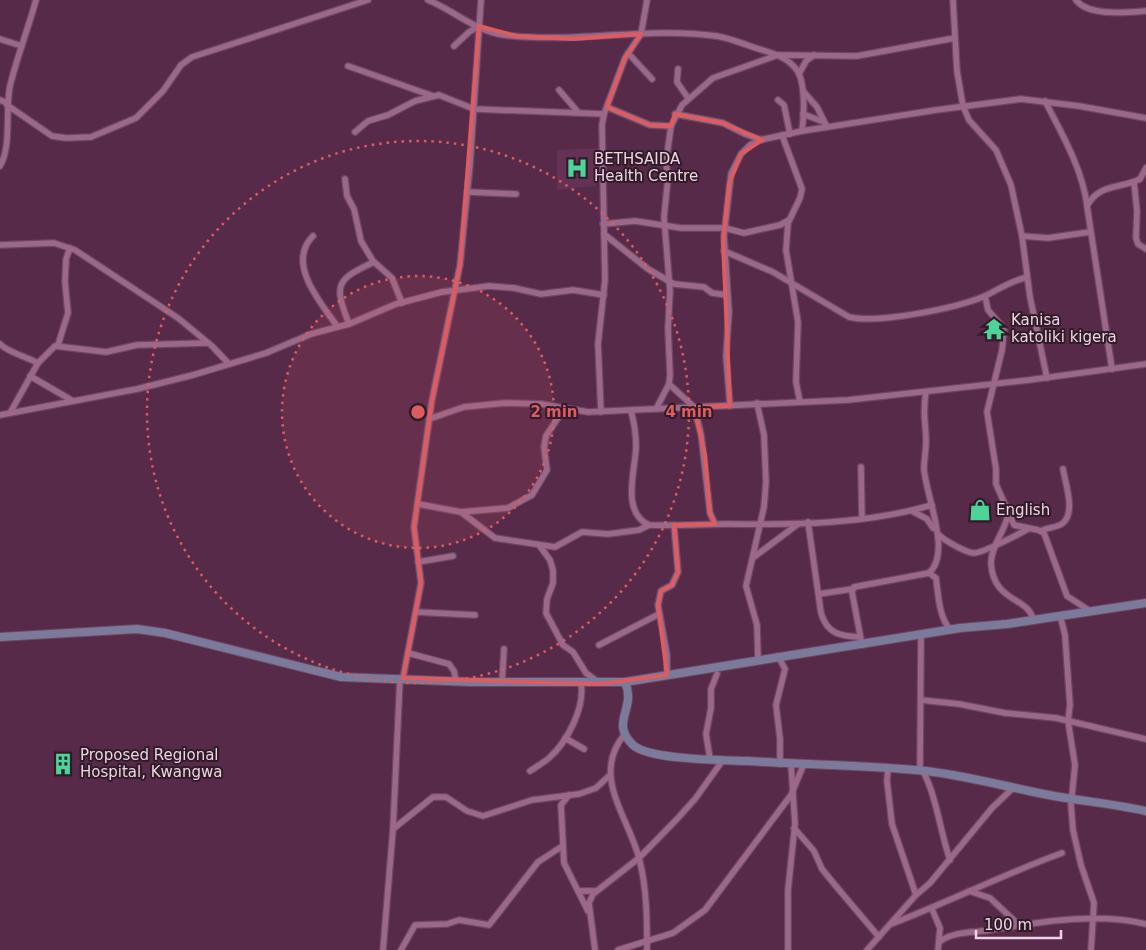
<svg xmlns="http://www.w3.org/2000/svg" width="1146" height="950" font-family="'DejaVu Sans',sans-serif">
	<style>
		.built { fill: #653154 }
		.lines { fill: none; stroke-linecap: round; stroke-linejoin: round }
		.street-casing { stroke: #6d4761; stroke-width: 8 }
		.secondary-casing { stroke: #6d4761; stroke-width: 10 }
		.street { stroke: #9b6889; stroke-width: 5.5 }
		.secondary { stroke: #7b7a9b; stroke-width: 8 }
		.marked { fill: none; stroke: #de5b60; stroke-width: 4; stroke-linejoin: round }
		.ring { fill: none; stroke: #de5b60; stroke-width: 2.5; stroke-dasharray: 2.5 5 }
		.labels { text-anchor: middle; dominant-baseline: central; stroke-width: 4; stroke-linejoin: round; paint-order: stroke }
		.poi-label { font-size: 15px; fill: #f0d3e4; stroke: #301b28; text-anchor: start }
		.centre { fill: #de5b60; stroke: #301b28; stroke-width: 2.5 }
		.ring-label { font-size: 15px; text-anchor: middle; font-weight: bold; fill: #de5b60; stroke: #301b28; stroke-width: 4; stroke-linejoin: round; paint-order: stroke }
	</style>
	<rect width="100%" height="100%" fill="#562a48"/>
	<polygon class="built" points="600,148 596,186 557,190 557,150"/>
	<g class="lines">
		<g class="street-casing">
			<g id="street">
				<path d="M428 0C453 10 477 32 504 35 575 44 646 26 716 36 730 38 743 44 756 48 771 53 786 56 796 69 806 81 804 116 802 131"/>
				<polyline points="953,0 957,71 963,106 969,120 996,150 1011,185 1022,236 1030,297 1047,378"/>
				<path d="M1076 0C1089 17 1128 12 1146 11"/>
				<polyline points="0,39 22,46"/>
				<polyline points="454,46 469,32 479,26"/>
				<polyline points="628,53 652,79"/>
				<polyline points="348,66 433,96"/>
				<polyline points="678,69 677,82 688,98"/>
				<polyline points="799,74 806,61 814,55"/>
				<polyline points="559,90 578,112"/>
				<polyline points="803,91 817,107 827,127"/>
				<polyline points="0,100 7,103"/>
				<polyline points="778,100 784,105 790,134"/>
				<path d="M1045 101C1062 134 1082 168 1087 205"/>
				<polyline points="7,105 52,136 66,138 91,137 136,118 163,91 181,65 192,57 368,0"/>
				<polyline points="607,107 650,125 671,126"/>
				<polyline points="675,114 723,123 745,134 762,140"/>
				<polyline points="803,114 824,122"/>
				<polyline points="355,132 368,121 388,115 415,101 439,95 474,109 604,114"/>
				<polyline points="782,135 802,189 800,198 788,223 786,250 798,322 796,382 800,402"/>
				<path d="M0 166C12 146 5 109 10 86 17 57 28 29 36 0"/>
				<polyline points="345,179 347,196 354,209 361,241 373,261 392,278 402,303"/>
				<polyline points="1134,182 1137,211 1136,238 1138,244 1146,249"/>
				<polyline points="467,192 516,194"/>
				<polyline points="603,224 635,221 681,228 725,228 744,233 780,225 789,220"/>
				<polyline points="604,234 648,269 674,284 704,287 712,293 727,295"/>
				<path d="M313 236C286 263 320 302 337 326"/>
				<polyline points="1022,236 1048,238 1090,232"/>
				<polyline points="0,245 54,243 75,250 178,318 212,346 229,364"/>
				<path d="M724 251 773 272 849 317C878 324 957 308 985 296 999 289 1011 281 1027 277"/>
				<polyline points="985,296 988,310 1001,325 1004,331 1002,350 987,412 996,469 996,484 1014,525 1038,530 1044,533 1067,596 1090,611"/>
				<path d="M349 324C334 285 335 280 374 262"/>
				<path d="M0 344C7 352 27 357 38 363"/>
				<polyline points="58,345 68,313 65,282 66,259 70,248"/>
				<path d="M1112 369 1087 206C1099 183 1121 189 1140 179L1146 168"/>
				<polyline points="30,376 73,401"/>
				<polyline points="669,384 694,407 701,434 710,513 715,524"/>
				<polyline points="757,403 764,435 766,482 764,507 746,586 757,625 758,659"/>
				<polyline points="730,406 726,356 729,312 724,236 731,174 741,154 750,145 760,140 802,131 936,110 1021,99 1079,106 1146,118"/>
				<polyline points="656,409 669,384 670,375 668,328 670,291 664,217 668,178 666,162 671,126 682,105 713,78 778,55 857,56 955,38"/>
				<path d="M631 411C634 422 636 434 636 446 636 468 620 512 649 525 676 526 703 524 730 524 796 525 867 524 932 505"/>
				<polyline points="601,412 598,344 605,280 602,125 604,114 625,58 641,34 647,0"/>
				<polyline points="10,413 38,363 55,346 106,352 137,345 208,343"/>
				<polyline points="0,415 137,389 193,375 266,353 311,334 349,324 396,304 442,292 489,286 514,288 541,294 573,290 604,295"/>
				<polyline points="429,419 464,407 505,403 541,404 588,412 848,400 1029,380 1146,364"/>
				<polyline points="861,467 862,518"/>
				<polyline points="418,504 461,512 495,538 555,547 582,532 608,534 639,530 649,525"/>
				<polyline points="912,511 927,519 933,528"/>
				<polyline points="461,512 508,508 532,495 547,470 544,447 546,436 564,409"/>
				<path d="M1008 515C1005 531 991 546 991 563 993 602 1028 597 1033 619"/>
				<path d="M808 522 821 613C827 634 840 636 860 637"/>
				<path d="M1041 531C1048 527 1057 528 1063 523 1076 512 1065 482 1063 469"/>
				<path d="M939 535C944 540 966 553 974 553 983 553 1019 534 1028 529"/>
				<polyline points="539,545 550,560 553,570 553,583 547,599 546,613 563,645 573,652 586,673 598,682"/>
				<polyline points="754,557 798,524"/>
				<polyline points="418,562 453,556"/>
				<path d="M929 573 936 578C938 593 939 618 950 629"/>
				<polyline points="819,594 852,589"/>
				<polyline points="416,612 475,615"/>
				<polyline points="1060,615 1065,635 1070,705 1068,721 1075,765 1071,805 1073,830 1081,865 1094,903 1091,950"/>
				<polyline points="599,645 659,614"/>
				<path d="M862 645 852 592 854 587 929 573C952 553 926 496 924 469 924 460 926 451 926 442 926 422 922 414 926 392"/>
				<polyline points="408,653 449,664 454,671 456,681"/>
				<polyline points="778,656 785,669 776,705 780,739 780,764"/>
				<polyline points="667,675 667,655 658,605 661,591 672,585 678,572 674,525"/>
				<polyline points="403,678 421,583 414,527 432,400 460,265 470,165 481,0"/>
				<polyline points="502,683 504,649"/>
				<polyline points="921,700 959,704 1005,713 1056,718 1146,739"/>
				<path d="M624 735C591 776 628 816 639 858 647 888 647 919 647 950"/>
				<polyline points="565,738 584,749"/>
				<polyline points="710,759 706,734 711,708 711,689 717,674"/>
				<polyline points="888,768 887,781 892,824 916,895"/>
				<path d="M530 771C536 767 543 763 549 758 567 742 585 708 581 684"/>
				<polyline points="920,771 921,635"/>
				<path d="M923 771C937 798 940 831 950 860"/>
				<polyline points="569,795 561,805 564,863 588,911"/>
				<polyline points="794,828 814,851 822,869 835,885 879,937"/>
				<polyline points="393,829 433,797 446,797 467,811 483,816 532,800 579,794 596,788 609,776"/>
				<polyline points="578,891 595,891"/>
				<polyline points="969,891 990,898 1019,925"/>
				<polyline points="932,909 940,928 938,950"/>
				<path d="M891 924C949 902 1004 874 1062 853"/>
				<path d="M939 942C953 931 973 933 990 930 1040 922 1096 912 1146 924"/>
				<polyline points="383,950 393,829 400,678"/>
				<polyline points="401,950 415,925 447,924 459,920 489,925 538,862 561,847"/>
				<polyline points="595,950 589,903 593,894 639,858 677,819 695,799 723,760"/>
				<polyline points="618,950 673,933 705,910 791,795 804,764"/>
				<polyline points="788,950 788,890 795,824 791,764"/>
				<polyline points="867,950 916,895 930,883 992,808 1013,788"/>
			</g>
		</g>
		<g class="secondary-casing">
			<g id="secondary">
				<polyline points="0,637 137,629 165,633 341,677 471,682 625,682 960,628 1007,624 1146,603"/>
				<path d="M625 682C637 709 609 722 633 745 649 760 724 760 748 761 807 765 867 765 926 771 968 776 1007 787 1049 795 1081 801 1114 804 1146 811"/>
			</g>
		</g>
		<use href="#street" class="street"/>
		<use href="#secondary" class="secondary"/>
	</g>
	<path class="marked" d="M479 26 516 36 574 39 641 34 625 58 607 107 650 125 671 126 675 114 723 123 762 140 741 154 729 184 723 241 730 406 694 407 705 455 710 513 715 524 674 525 678 572 672 585 661 591 658 605 667 675 599 684 403 678 421 583 414 527 432 400 460 265Z"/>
	<circle cx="418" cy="412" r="136" fill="#de5b60" fill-opacity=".12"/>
	<g class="ring">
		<circle cx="418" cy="412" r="136"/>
		<circle cx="418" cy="412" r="271"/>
	</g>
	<defs>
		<g id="hospital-bare" transform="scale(1.725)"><path d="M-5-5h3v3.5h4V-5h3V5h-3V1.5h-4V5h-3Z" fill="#4ed399" stroke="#301b28" stroke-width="2.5" paint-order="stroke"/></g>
		<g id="temple-bare" transform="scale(1.725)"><path d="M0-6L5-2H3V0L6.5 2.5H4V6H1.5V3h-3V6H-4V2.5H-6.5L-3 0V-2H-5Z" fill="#4ed399" stroke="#301b28" stroke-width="2.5" paint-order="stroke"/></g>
		<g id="shop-bare" transform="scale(1.725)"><path d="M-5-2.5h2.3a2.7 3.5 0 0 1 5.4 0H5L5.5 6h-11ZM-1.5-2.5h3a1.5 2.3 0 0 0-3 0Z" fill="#4ed399" stroke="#301b28" stroke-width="2.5" paint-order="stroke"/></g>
		<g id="building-bare" transform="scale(1.725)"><path d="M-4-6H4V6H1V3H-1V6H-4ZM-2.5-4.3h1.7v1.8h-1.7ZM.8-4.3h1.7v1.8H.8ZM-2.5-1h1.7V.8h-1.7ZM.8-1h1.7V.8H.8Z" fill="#4ed399" stroke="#301b28" stroke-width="2.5" paint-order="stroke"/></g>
	</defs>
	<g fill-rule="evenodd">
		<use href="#hospital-bare" x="577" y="168"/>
		<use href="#temple-bare" x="994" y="329"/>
		<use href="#shop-bare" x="980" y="510"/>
		<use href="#building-bare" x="63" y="764"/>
	</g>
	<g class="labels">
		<g class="poi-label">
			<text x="594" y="159">BETHSAIDA<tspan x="594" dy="17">Health Centre</tspan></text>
			<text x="1011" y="320">Kanisa<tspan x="1011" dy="17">katoliki kigera</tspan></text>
			<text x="996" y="510">English</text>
			<text x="80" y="755">Proposed Regional<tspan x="80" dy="17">Hospital, Kwangwa</tspan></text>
		</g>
	</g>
	<circle cx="418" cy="412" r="8" class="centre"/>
	<g class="ring-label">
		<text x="554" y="417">2 min</text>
		<text x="689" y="417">4 min</text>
	</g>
	<path d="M976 930v8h85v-8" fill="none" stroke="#f0d3e4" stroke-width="2.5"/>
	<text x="984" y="930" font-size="15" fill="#f0d3e4" stroke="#301b28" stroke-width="4" paint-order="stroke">100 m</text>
</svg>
